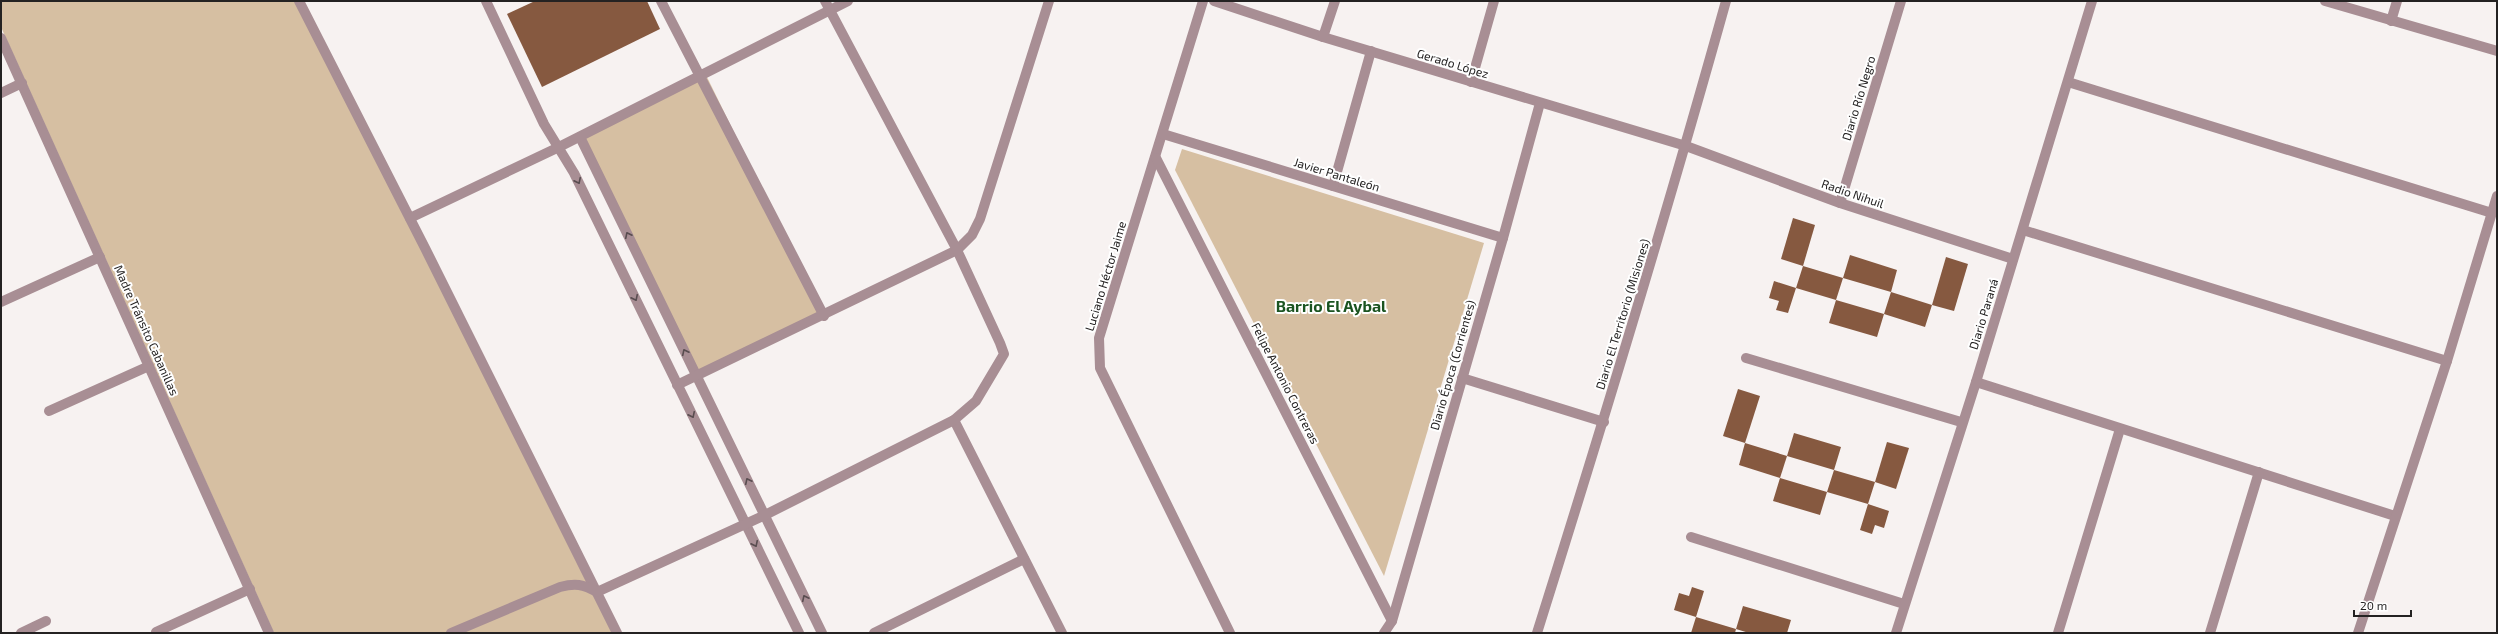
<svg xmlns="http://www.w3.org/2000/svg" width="2498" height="634" font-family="'Exo 2',sans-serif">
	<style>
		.green { fill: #d6bfa2 }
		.building { fill: #865940 }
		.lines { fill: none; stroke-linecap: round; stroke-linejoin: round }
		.street { stroke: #a88e94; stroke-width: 10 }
		.oneway { stroke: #594d50 }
		.labels { text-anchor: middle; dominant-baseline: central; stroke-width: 4; stroke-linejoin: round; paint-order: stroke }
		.street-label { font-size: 12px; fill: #242222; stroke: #fff }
		.district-label { font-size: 16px; font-weight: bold; fill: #1b5421; stroke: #fff }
	</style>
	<rect width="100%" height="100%" fill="#f7f2f1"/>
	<g class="green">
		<polygon points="1,1 298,1 614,633 274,633 1,27"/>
		<polygon points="705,73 824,316 697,375 581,137"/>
		<polygon points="1182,149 1484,243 1384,576 1175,170"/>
	</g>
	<g class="building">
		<polygon points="535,1 647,1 660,29 542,87 507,14"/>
		<polygon points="1793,218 1815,225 1803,266 1781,259"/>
		<polygon points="1850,255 1897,270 1891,292 1932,305 1925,327 1884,314 1877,337 1829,323 1836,300 1884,314 1891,292 1843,278"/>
		<polygon points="1946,257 1968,264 1954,311 1932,305"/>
		<polygon points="1803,266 1843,278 1836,300 1796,288 1788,313 1776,310 1779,301 1769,298 1774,281 1796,288"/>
		<polygon points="1738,389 1760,396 1745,443 1723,436"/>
		<polygon points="1794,433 1841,447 1834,470 1875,482 1868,504 1827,492 1820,515 1773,501 1780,478 1827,492 1834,470 1787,456"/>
		<polygon points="1887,442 1909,448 1896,489 1875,482"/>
		<polygon points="1745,443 1787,456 1780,478 1739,465"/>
		<polygon points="1868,504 1889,511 1884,528 1875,525 1872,534 1860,530"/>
		<polygon points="1692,587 1704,591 1696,617 1736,629 1743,606 1791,620 1787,633 1749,633 1736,629 1735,633 1691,633 1696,617 1674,610 1679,593 1689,596"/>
	</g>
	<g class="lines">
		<g class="street">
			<polyline points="299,1 425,248 617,633"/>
			<polyline points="486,1 544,124 574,173 799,633"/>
			<polyline points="661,1 824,316"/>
			<polyline points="1203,1 1099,338 1100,368 1230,633"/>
			<polyline points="1214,1 1323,37 1686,146 1840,203 2013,259"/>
			<polyline points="2325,1 2497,51"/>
			<polyline points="2391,21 2397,1"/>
			<polyline points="1323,37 1335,1"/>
			<polyline points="1,38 269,633"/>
			<polyline points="1471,82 1494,1"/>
			<polyline points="2068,82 2492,213"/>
			<polyline points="1,93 22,83"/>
			<polyline points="1163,134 1503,238"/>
			<polyline points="580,137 822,633"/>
			<polyline points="1156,158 1392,621"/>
			<polyline points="1333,186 1371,51"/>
			<polyline points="1840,203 1901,1"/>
			<polyline points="410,218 557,148 848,1"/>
			<polyline points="2023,230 2447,361"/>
			<polyline points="1,302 100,257"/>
			<polyline points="1746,358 1961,422"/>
			<polyline points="1462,378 1604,422"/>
			<polyline points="1976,382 2395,516"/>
			<polyline points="677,385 957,250 972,235 980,219 1049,1"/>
			<polyline points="49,411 149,366"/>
			<polyline points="954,420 1062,633"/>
			<polyline points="1691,537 1904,604"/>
			<polyline points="156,632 250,589"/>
			<polyline points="21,633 46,621"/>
			<path d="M451 633 560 587C575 583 583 584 597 592L765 515 954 420 976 401 1004 354 1000 343 957 250 825 1"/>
			<polyline points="874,633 1024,559"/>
			<polyline points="1384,633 1392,621 1503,238 1540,103"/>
			<path d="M1537 633C1603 423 1667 213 1726 1"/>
			<polyline points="1896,633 1976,382 2092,1"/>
			<polyline points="2058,633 2120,429"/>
			<polyline points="2210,633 2259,472"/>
			<polyline points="2358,633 2447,361 2497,196"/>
		</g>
	</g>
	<defs><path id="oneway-chevron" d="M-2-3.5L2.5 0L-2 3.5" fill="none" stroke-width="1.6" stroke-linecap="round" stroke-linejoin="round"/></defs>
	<g class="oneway">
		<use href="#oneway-chevron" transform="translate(578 181) rotate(64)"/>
		<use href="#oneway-chevron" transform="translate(628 235) rotate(-116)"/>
		<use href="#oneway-chevron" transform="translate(635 298) rotate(64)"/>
		<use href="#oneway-chevron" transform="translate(685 352) rotate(-116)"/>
		<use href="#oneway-chevron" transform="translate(692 415) rotate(64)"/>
		<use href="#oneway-chevron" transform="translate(748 481) rotate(-116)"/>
		<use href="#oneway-chevron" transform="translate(755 544) rotate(64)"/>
		<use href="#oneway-chevron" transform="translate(805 598) rotate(-116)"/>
	</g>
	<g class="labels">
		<g class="street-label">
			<text transform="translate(1453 63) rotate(17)">Gerado López</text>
			<text transform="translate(1858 98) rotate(-73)">Diario Río Negro</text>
			<text transform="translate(1337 174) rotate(17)">Javier Pantaleón</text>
			<text transform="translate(1853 193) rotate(19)">Radio Nihuil</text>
			<text transform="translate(1105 276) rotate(-73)">Luciano Héctor Jaime</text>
			<text transform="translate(1622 314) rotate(-73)">Diario El Territorio (Misiones)</text>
			<text transform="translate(1983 314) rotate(-73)">Diario Paraná</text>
			<text transform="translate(147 330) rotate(66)">Madre Tránsito Cabanillas</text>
			<text transform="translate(1452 365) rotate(-74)">Diario Época (Corrientes)</text>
			<text transform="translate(1286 383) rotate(63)">Felipe Antonio Contreras</text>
		</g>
		<g class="district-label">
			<text x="1331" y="305">Barrio El Aybal</text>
		</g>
	</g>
	<rect width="2498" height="634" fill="none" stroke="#242222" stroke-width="4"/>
	<path d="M2354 610v6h57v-6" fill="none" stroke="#242222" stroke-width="2"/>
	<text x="2360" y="610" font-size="12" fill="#242222" stroke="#ffffff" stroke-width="3" paint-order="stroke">20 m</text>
</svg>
